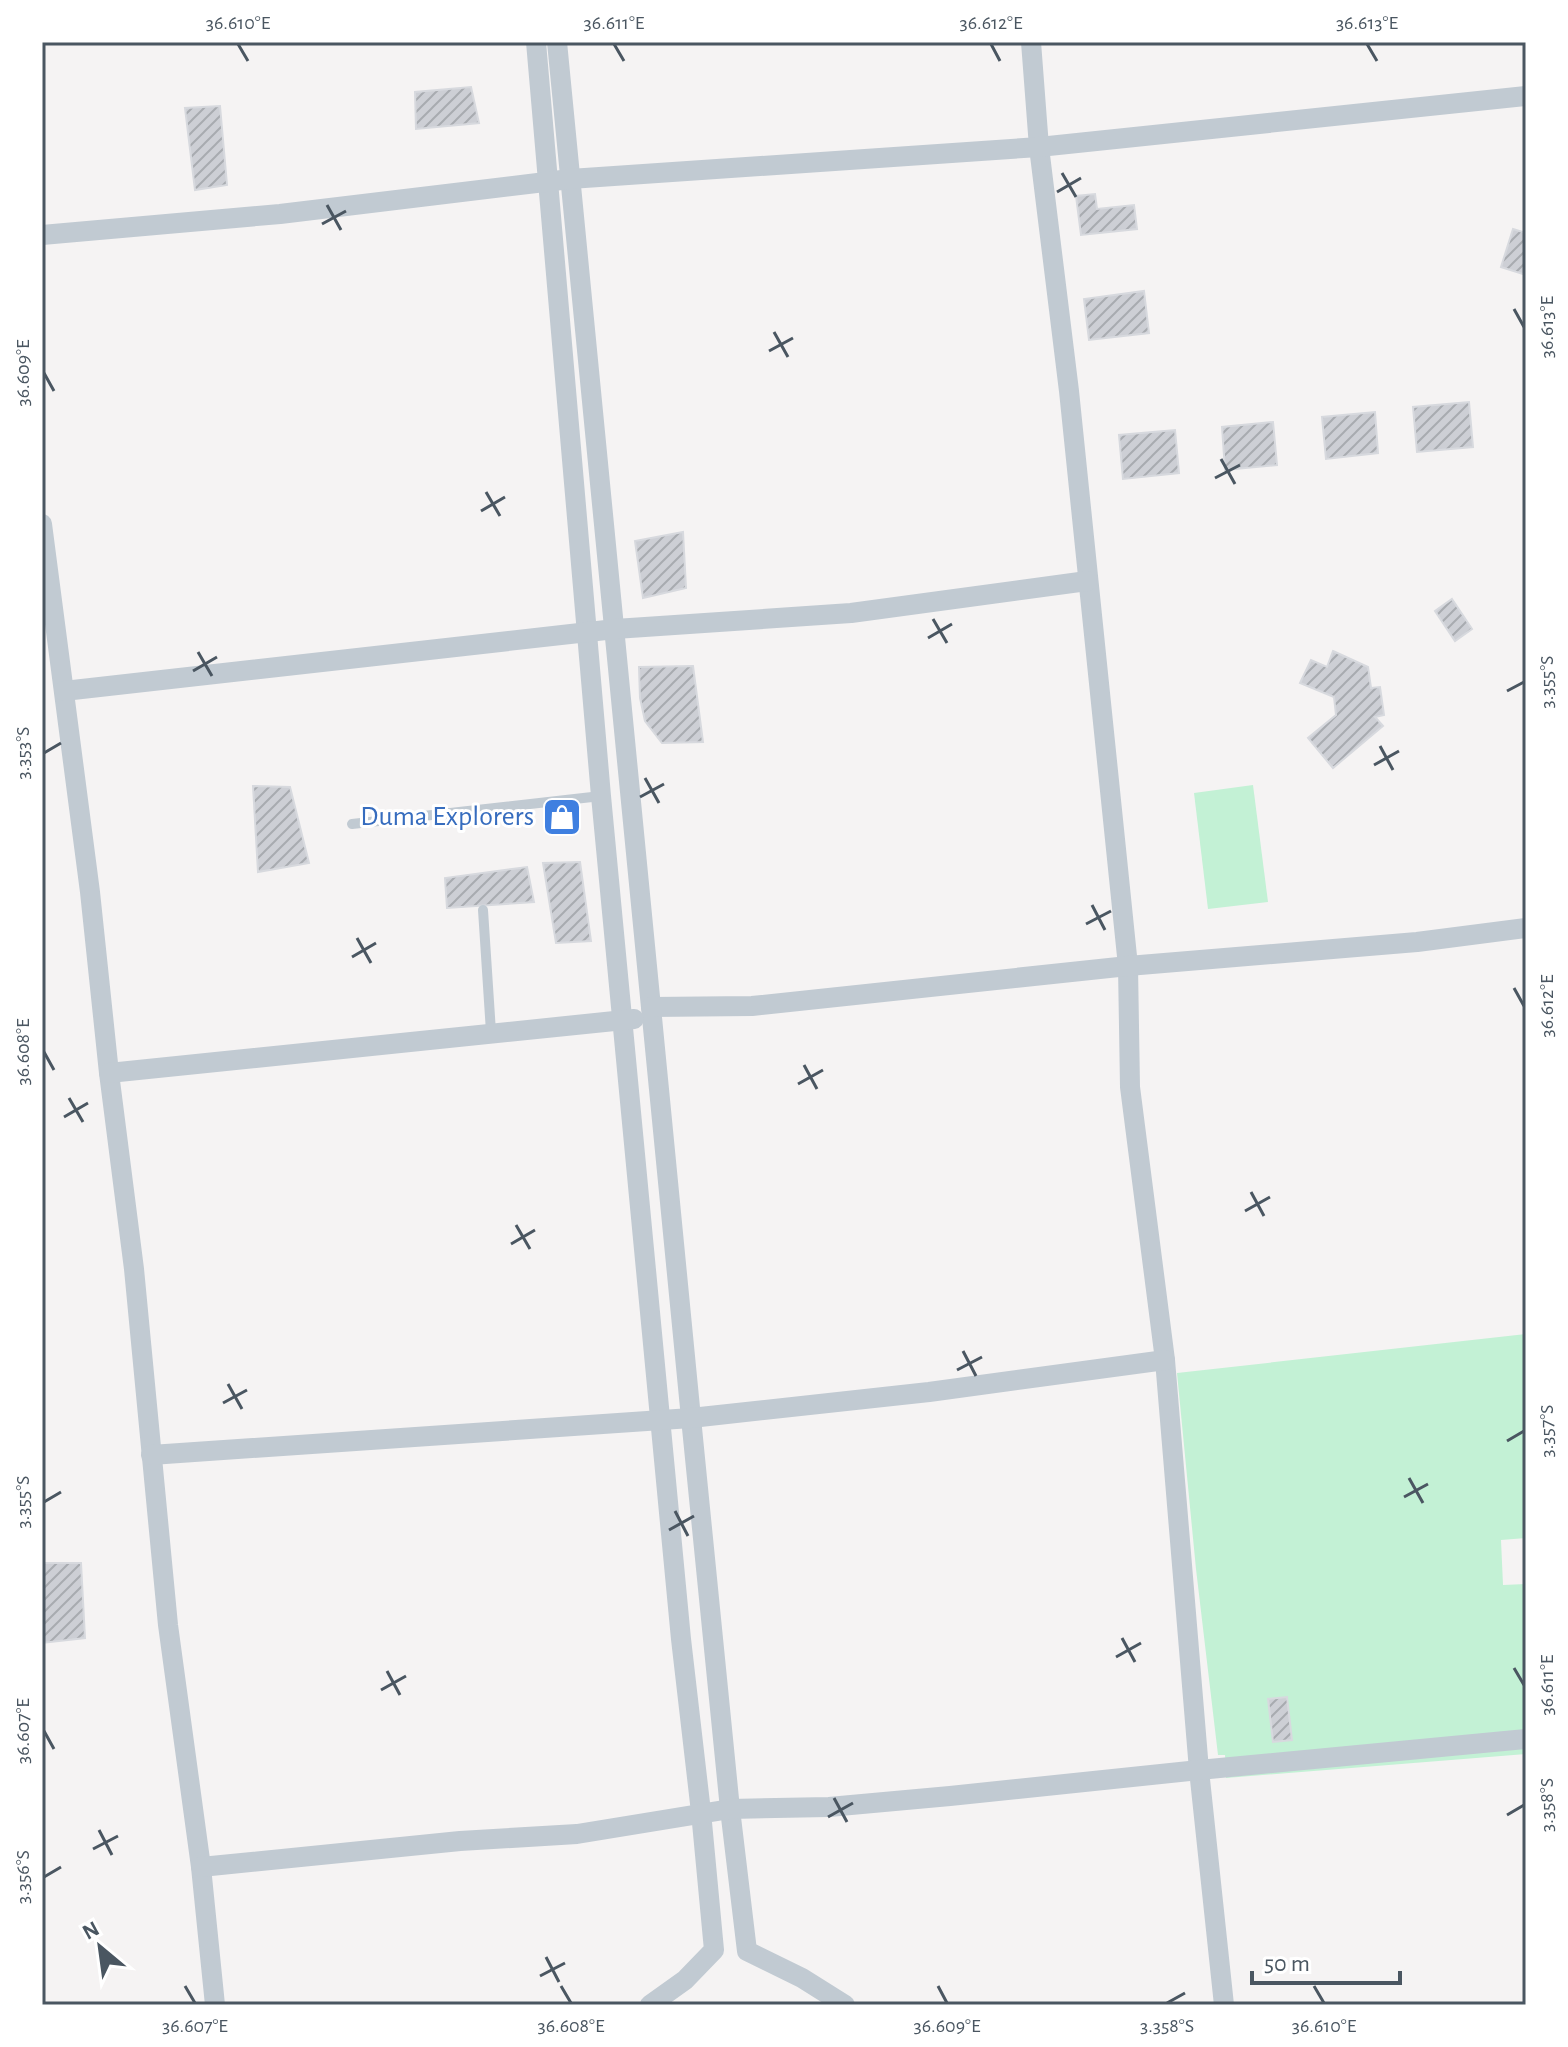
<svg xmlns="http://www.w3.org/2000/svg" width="1568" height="2047" font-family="'Alegreya Sans',sans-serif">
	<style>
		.green { fill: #c3f1d5 }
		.building { fill: url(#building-hatch); stroke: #d7d9de; stroke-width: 2 }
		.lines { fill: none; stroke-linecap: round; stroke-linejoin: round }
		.lane { stroke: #c1cad2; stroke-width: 10 }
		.street { stroke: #c1cad2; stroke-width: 20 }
		.ticks { fill: none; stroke: #4a5661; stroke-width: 3 }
		.labels { text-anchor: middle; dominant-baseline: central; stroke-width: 6; stroke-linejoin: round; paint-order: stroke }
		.shop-label { font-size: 28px; fill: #366cbe; stroke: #fff; text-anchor: end }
		.neatline { fill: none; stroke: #4a5661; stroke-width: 3 }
		.ticks-label { font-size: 20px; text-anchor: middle; fill: #4a5661 }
	</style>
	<defs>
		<pattern id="building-hatch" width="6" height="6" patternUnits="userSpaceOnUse" patternTransform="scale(2)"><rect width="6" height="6" fill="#cdcfd5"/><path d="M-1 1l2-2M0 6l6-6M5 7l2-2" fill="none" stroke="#a8abb0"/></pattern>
	</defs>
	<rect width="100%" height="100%" fill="#f5f3f3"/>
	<g class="green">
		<polygon points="1253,785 1268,902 1208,909 1194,793"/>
		<polygon points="1526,1334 1526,1538 1501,1540 1503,1585 1526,1584 1526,1754 1226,1778 1225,1755 1218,1755 1196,1569 1177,1373"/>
	</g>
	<g class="building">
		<polygon points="471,87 479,123 416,129 415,92"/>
		<polygon points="220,106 227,185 195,190 185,108"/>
		<polygon points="1095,194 1097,209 1134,205 1137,229 1081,235 1076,196"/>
		<polygon points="1513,229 1526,233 1526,275 1501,267"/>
		<polygon points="1144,291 1149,333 1089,340 1084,299"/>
		<polygon points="1469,402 1473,447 1417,452 1413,407"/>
		<polygon points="1375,412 1378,453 1326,459 1322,417"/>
		<polygon points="1273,422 1277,465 1225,470 1222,427"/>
		<polygon points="1175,430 1179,473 1123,479 1119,435"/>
		<polygon points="683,532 686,588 643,598 635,541"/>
		<polygon points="1452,599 1472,629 1455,641 1435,611"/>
		<polygon points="1333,651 1368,667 1371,688 1380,687 1384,715 1375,717 1383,726 1333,768 1308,738 1336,715 1334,697 1300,683 1311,660 1327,667"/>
		<polygon points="693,666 703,742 662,743 645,721 640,698 639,667"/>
		<polygon points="253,786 290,787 309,863 258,872"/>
		<polygon points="580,862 591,941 556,943 543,863"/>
		<polygon points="527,867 534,902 447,908 445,878"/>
		<polygon points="42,1563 81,1563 85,1638 42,1643"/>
		<polygon points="1287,1697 1292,1740 1273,1742 1268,1699"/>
	</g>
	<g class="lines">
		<g class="lane">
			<polyline points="352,824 601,796"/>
			<polyline points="483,910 491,1032"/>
		</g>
		<g class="street">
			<polyline points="536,42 601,796 681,1639 701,1812 714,1950 685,1980 650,2005"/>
			<polyline points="557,42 691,1418 730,1809 747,1951 802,1978 845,2005"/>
			<polyline points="1031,42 1039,147 1069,391 1128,966 1130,1087 1165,1360 1199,1770 1224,2005"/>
			<polyline points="42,235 280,214 570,179 1039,147 1526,96"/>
			<polyline points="42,524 90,892 109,1073 134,1269 168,1625 201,1867 215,2005"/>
			<polyline points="64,691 615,629 851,613 1087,581"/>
			<polyline points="651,1007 752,1006 1128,966 1417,942 1526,928"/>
			<polyline points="109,1073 634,1019"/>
			<polyline points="151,1455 691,1418 929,1392 1165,1360"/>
			<polyline points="201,1867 460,1841 577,1834 730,1809 829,1807 950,1796 1199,1770 1526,1739"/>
		</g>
	</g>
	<path class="ticks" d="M238 44 248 61M614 44 624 61M991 44 1000 61M1367 44 1377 61M1062 173 1076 197M1057 192 1081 178M327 205 341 230M322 224 346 211M1514 309 1524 327M774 332 788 357M769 351 793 338M44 373 54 391M1221 459 1235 484M1215 478 1240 465M486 492 500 516M481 511 505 497M933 619 947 643M928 638 952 624M198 652 212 676M193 671 217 657M1507 691 1524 682M1380 746 1393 770M44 753 61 743M1374 765 1399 751M645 778 659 803M640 797 664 784M1092 905 1105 930M1086 924 1111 911M357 938 371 963M352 957 376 943M1514 988 1524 1006M44 1052 54 1070M804 1065 817 1089M798 1084 823 1070M69 1098 83 1122M64 1117 88 1103M1251 1192 1264 1216M1245 1211 1270 1197M516 1225 530 1249M511 1244 535 1230M963 1351 976 1376M957 1370 982 1357M228 1384 242 1409M223 1403 247 1390M1507 1441 1524 1431M1409 1478 1423 1503M1404 1497 1428 1484M44 1502 61 1492M675 1511 688 1536M669 1530 694 1516M1122 1638 1135 1662M1116 1657 1141 1643M1514 1668 1524 1685M387 1671 400 1695M381 1690 406 1676M44 1731 54 1749M834 1798 847 1822M1507 1815 1524 1805M828 1817 853 1803M99 1830 112 1855M93 1849 118 1836M44 1877 61 1867M546 1957 559 1982M540 1976 565 1963M185 1986 195 2003M561 1986 571 2003M938 1986 947 2003M1314 1986 1324 2003M1167 2003 1185 1993"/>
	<defs>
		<g id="shop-square" transform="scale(2)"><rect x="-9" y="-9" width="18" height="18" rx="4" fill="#3f7fe0" stroke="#fff"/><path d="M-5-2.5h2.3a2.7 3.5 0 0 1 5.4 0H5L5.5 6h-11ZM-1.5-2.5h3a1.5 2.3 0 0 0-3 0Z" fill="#fff"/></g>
	</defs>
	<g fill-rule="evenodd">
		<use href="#shop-square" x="562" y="817"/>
	</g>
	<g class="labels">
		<g class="shop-label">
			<text x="534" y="817">Duma Explorers</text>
		</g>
	</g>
	<rect width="1568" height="2047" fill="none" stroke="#ffffff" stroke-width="88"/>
	<g transform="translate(100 1947) rotate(331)" stroke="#ffffff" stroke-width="6" paint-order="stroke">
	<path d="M0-6L14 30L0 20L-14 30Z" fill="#4a5661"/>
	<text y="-12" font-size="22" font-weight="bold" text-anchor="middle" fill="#4a5661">N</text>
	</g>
	<path d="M1252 1971v12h148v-12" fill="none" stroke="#4a5661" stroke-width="4"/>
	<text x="1264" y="1971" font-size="24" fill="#4a5661" stroke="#ffffff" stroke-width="6" paint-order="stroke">50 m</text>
	<rect x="44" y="44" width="1480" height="1959" class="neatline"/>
	<g class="ticks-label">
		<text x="238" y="29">36.610°E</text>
		<text x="614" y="29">36.611°E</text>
		<text x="991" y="29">36.612°E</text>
		<text x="1367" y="29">36.613°E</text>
		<text transform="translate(1546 327) rotate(-90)" y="7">36.613°E</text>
		<text transform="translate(22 373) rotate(-90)" y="7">36.609°E</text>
		<text transform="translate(1546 682) rotate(-90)" y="7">3.355°S</text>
		<text transform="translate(22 753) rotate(-90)" y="7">3.353°S</text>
		<text transform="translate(1546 1006) rotate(-90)" y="7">36.612°E</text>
		<text transform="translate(22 1052) rotate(-90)" y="7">36.608°E</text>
		<text transform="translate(1546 1431) rotate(-90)" y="7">3.357°S</text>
		<text transform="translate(22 1502) rotate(-90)" y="7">3.355°S</text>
		<text transform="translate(1546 1685) rotate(-90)" y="7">36.611°E</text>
		<text transform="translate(22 1731) rotate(-90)" y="7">36.607°E</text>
		<text transform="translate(1546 1805) rotate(-90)" y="7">3.358°S</text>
		<text transform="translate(22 1877) rotate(-90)" y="7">3.356°S</text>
		<text x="195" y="2032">36.607°E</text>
		<text x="571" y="2032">36.608°E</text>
		<text x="947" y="2032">36.609°E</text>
		<text x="1167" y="2032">3.358°S</text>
		<text x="1324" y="2032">36.610°E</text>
	</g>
</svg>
